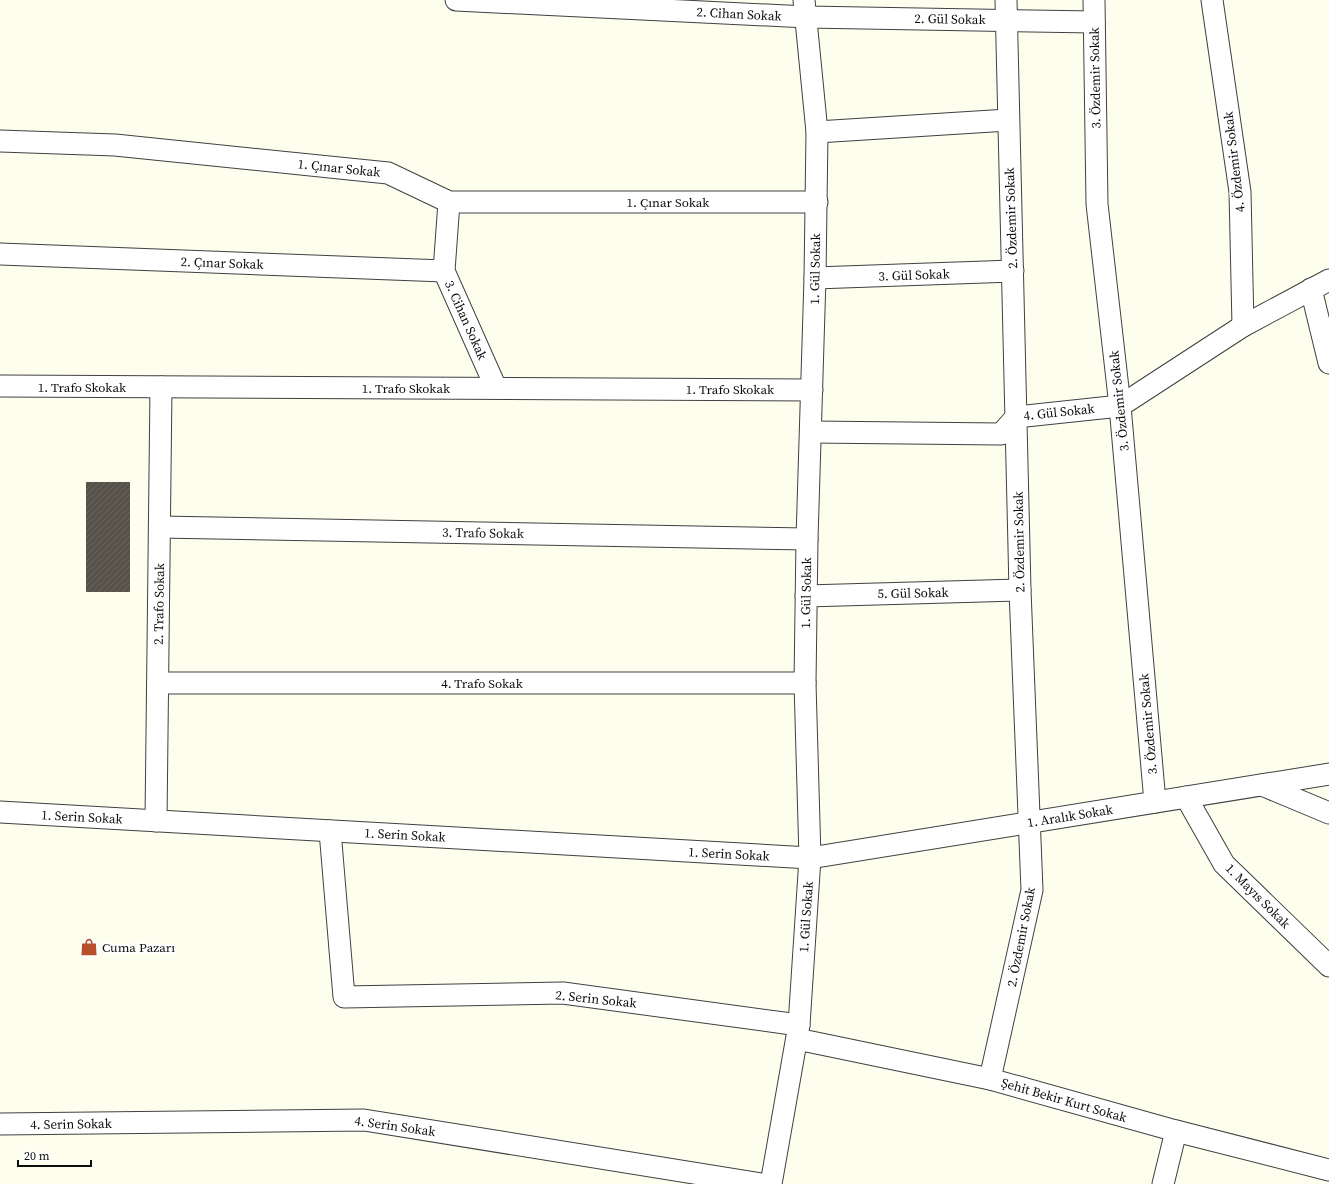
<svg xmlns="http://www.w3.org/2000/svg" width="1329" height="1184" font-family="'Source Serif 4',serif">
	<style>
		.building { fill: url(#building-hatch) }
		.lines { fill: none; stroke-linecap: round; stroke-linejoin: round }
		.street-casing { stroke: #404040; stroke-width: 23 }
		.street { stroke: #fff; stroke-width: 21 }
		.labels { text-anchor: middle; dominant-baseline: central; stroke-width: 4; stroke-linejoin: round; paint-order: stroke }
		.street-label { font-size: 13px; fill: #0d0d0d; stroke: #fff }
		.poi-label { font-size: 13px; fill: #0d0d0d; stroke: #fff; text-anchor: start }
	</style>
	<defs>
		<pattern id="building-hatch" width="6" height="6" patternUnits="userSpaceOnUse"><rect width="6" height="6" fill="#56524a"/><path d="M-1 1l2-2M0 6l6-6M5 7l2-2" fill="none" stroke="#696660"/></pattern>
	</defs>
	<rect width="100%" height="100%" fill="#fdfeee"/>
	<rect class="building" x="86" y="482" width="44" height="110"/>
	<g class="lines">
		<g class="street-casing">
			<g id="street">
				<polyline points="456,0 807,17 1094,22"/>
				<polyline points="1094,0 1097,204 1120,406 1155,802"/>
				<polyline points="1212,0 1240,192 1243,326"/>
				<polyline points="817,132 1008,120"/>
				<polyline points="0,141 115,145 388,173 449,202 817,202"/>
				<polyline points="449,202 444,271 496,388"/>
				<polyline points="0,254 444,271"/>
				<polyline points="815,278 1013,271"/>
				<polyline points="1311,289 1329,363"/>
				<polyline points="0,386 812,390"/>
				<polyline points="811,432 1001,434 1016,417 1120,406 1243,326 1329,280"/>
				<polyline points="160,527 807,539"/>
				<polyline points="806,596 1020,590"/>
				<polyline points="158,683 805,683"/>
				<polyline points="1262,785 1329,813"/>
				<polyline points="1186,797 1224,864 1329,966"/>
				<polyline points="0,812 810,858 1329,774"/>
				<polyline points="156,821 161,387"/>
				<polyline points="330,831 344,997 563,993 799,1025"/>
				<polyline points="797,1039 990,1079 1176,1131 1329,1170"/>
				<polyline points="990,1079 1032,890 1020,590 1006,0"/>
				<polyline points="0,1124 364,1120 762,1184"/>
				<polyline points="771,1184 799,1025 810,858 805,683 807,539 815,278 817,132 804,0"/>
				<polyline points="1163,1184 1176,1131"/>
			</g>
		</g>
		<use href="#street" class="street"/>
	</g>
	<defs>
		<g id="shop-bare" transform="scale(1.38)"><path d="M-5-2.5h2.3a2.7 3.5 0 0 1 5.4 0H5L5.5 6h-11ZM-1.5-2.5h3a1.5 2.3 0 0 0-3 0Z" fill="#b94e2a" stroke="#fff" stroke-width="2.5" paint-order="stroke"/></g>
	</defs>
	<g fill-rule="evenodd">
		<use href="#shop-bare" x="89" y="947"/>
	</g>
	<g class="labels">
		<g class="street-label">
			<text transform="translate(739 14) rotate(3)">2. Cihan Sokak</text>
			<text transform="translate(950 19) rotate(1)">2. Gül Sokak</text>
			<text transform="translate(1095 78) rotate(-91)">3. Özdemir Sokak</text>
			<text transform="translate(1234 162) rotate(-97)">4. Özdemir Sokak</text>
			<text transform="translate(339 168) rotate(6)">1. Çınar Sokak</text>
			<text x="668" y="202">1. Çınar Sokak</text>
			<text transform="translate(1011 218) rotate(-92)">2. Özdemir Sokak</text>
			<text transform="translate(222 263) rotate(2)">2. Çınar Sokak</text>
			<text transform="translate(815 269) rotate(-89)">1. Gül Sokak</text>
			<text transform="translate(914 275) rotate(-2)">3. Gül Sokak</text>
			<text transform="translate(466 320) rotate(66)">3. Cihan Sokak</text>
			<text x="82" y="387">1. Trafo Skokak</text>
			<text x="406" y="388">1. Trafo Skokak</text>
			<text x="730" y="389">1. Trafo Skokak</text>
			<text transform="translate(1119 401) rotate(-96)">3. Özdemir Sokak</text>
			<text transform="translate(1059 412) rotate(-6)">4. Gül Sokak</text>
			<text transform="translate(483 533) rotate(1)">3. Trafo Sokak</text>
			<text transform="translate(1019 542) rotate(-91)">2. Özdemir Sokak</text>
			<text transform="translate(806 593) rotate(-89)">1. Gül Sokak</text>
			<text transform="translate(913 593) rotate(-1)">5. Gül Sokak</text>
			<text transform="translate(159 604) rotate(-89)">2. Trafo Sokak</text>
			<text x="482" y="683">4. Trafo Sokak</text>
			<text transform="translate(1148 724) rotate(-95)">3. Özdemir Sokak</text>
			<text transform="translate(1070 816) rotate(-9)">1. Aralık Sokak</text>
			<text transform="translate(82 817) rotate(3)">1. Serin Sokak</text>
			<text transform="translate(405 835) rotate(3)">1. Serin Sokak</text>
			<text transform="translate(729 854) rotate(3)">1. Serin Sokak</text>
			<text transform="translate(1258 896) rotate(45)">1. Mayıs Sokak</text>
			<text transform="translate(806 917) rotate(-86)">1. Gül Sokak</text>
			<text transform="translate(1021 937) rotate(-79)">2. Özdemir Sokak</text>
			<text transform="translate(596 999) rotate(6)">2. Serin Sokak</text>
			<text transform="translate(1064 1100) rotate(16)">Şehit Bekir Kurt Sokak</text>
			<text transform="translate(71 1124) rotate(-1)">4. Serin Sokak</text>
			<text transform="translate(395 1126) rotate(8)">4. Serin Sokak</text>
		</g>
		<g class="poi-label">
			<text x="102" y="947">Cuma Pazarı</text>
		</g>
	</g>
	<path d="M18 1160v6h73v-6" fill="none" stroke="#0d0d0d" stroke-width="2"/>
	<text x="24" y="1160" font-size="12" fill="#0d0d0d" stroke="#ffffff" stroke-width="3" paint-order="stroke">20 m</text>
</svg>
